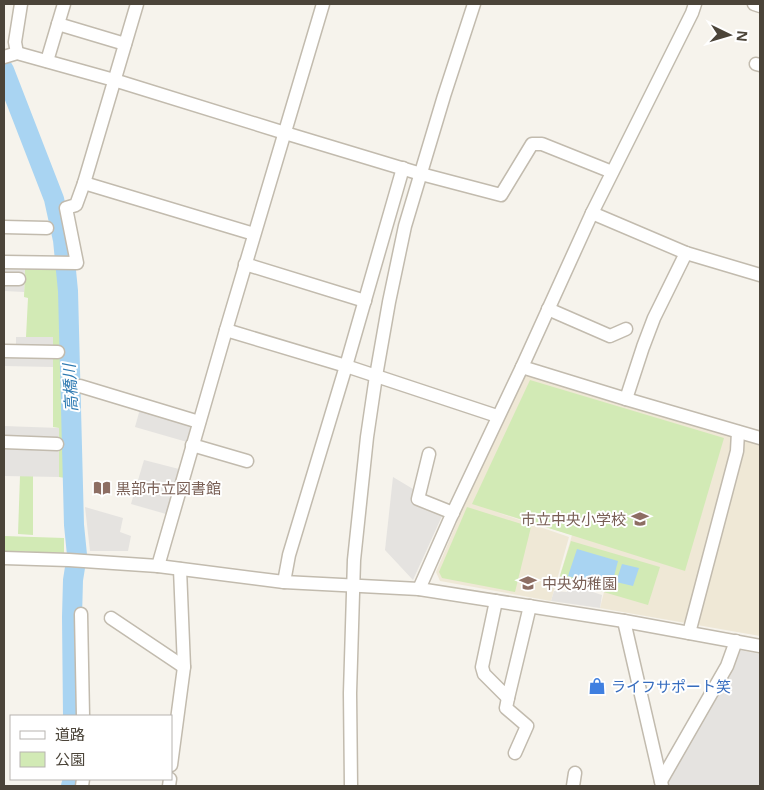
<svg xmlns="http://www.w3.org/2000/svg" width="764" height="790" font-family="'Noto Sans','Noto Sans JP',sans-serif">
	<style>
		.education { fill: #efe8d6 }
		.green { fill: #d2eab5 }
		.parking { fill: #e5e3e0 }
		.water { fill: #a9d4f2 }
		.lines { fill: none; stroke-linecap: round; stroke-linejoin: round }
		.river { stroke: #a9d4f2; stroke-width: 20 }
		.minor-casing { stroke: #c2bbae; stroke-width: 15 }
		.minor { stroke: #fff; stroke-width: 12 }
		.labels { text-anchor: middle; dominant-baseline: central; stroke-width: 4; stroke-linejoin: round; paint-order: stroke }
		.education-label { font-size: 15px; fill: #785e54; stroke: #fff; text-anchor: start }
		.shop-label { font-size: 15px; fill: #366cbe; stroke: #fff; text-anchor: start }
		.water-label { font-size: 16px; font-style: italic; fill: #2e7ab2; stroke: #fff }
	</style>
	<rect width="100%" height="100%" fill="#f6f3ec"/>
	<polygon class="education" points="526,372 760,443 760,636 600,608 604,592 559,579 572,535 496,512 569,537 551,601 440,581 436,572 465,503"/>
	<g class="green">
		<polygon points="25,266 58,266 65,478 59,477 59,428 53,427 53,337 26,337 28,298 24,297"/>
		<polygon points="530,380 724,438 685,571 472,504"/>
		<polygon points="20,476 33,476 33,535 18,534"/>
		<polygon points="467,507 531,527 515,592 442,578 439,572"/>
		<polygon points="4,536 64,538 64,553 4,551"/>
		<polygon points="571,541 660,567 648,605 559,579"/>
	</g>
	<g class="parking">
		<polygon points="4,265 25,266 24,292 4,291"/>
		<polygon points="16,337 53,337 53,367 4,366 4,347 16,347"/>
		<polygon points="140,409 193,423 187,442 135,427"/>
		<polygon points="4,426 59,428 59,477 4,476"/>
		<polygon points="144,460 179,469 166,514 131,504"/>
		<polygon points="393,477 423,495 447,505 413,580 385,550"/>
		<polygon points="85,507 123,518 120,532 131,536 128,551 90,551"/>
		<polygon points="568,584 602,595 600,608 551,601 554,591 567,592"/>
		<polygon points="739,650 760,654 760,786 668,786 668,782 681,756 717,698"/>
	</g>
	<g class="water">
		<polygon points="577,549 618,561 611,588 568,576"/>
		<polygon points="622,564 639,568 633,586 616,582"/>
	</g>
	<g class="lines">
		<g class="river">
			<polyline points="4,70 54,199 63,240 68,291 74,525 77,555 73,580 72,617 73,716"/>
			<polyline points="71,786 73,779"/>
		</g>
		<g class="minor-casing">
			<g id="minor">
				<polyline points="64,4 58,24 125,44"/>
				<polyline points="754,4 760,6"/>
				<polyline points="17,53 15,42 21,4"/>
				<polyline points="4,57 17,53 114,80 285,133 421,174 501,195 532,144 542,144 612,172"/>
				<polyline points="47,61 58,24"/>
				<polyline points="756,64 760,65"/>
				<polyline points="84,183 254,234"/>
				<polyline points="592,213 686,253 760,275"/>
				<polyline points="4,227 47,228"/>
				<polyline points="4,262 77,263 66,208 76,205 84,183 137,4"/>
				<polyline points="245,264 365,301"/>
				<polyline points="4,279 19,279"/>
				<polyline points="548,309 610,336 626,329"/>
				<polyline points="226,330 346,366 497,416"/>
				<polyline points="4,351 58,352"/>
				<polyline points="522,367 626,399 760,438"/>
				<polyline points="80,386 199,422"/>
				<polyline points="626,399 643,347 654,318 686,253"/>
				<polyline points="4,442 57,444"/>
				<polyline points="192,445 247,461"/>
				<polyline points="429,454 418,499 453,513"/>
				<polyline points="4,558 69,560 158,566 284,582 419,589 624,621 760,646"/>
				<polyline points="158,566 226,330 323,4"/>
				<polyline points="284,582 289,555 346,366 403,168"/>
				<polyline points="419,589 450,519 522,367 592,213 692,13 695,4"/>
				<polyline points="496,601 482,667 484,674 508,698 530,606"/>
				<polyline points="81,614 83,716"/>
				<polyline points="111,618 184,667"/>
				<polyline points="624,621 662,786"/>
				<polyline points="689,633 737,451 738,432"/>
				<polyline points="508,698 506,708 527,726 515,753"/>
				<polyline points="171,765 184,667 180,569"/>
				<polyline points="661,781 727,666 736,641"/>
				<polyline points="82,786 83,779"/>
				<polyline points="169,786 170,779"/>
				<polyline points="351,786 350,693 354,560 367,437 376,376 389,302 405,226 444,96 474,4"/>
				<polyline points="573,786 575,773"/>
			</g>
		</g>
		<use href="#minor" class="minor"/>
	</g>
	<defs>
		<g id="library-bare" transform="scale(1.35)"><path d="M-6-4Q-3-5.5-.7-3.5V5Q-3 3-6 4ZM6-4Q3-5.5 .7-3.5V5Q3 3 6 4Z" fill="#8d6e63" stroke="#fff" stroke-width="2.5" paint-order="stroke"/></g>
		<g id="school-bare" transform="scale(1.35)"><path d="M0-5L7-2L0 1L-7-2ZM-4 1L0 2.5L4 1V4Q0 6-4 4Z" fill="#8d6e63" stroke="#fff" stroke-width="2.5" paint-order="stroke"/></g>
		<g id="shop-bare" transform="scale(1.35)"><path d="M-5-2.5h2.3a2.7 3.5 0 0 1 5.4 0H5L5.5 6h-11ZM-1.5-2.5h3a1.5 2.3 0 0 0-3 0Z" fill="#3f7fe0" stroke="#fff" stroke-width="2.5" paint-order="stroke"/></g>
	</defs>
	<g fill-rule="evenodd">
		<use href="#library-bare" x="102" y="488"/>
		<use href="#school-bare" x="640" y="519"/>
		<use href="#school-bare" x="528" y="583"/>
		<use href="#shop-bare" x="597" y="686"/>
	</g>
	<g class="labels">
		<g class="education-label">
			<text x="116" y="488">黒部市立図書館</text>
			<text x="626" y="519" text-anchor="end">市立中央小学校</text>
			<text x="542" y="583">中央幼稚園</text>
		</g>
		<g class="shop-label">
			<text x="611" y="686">ライフサポート笑</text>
		</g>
		<g class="water-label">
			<text transform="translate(70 388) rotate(-93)">高橋川</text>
		</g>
	</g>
	<rect width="764" height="790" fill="none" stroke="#4b4439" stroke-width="10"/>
	<rect x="10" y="715" width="162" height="65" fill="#ffffff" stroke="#b7b4b0"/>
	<rect x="20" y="731" width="25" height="8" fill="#ffffff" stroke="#b7b4b0"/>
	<text x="55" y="740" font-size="15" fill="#4b4439">道路</text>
	<rect x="20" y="752" width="25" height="15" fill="#d2eab5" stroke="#b7b4b0"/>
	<text x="55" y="765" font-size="15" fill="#4b4439">公園</text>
	<g transform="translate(729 35) rotate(95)" stroke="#ffffff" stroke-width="4" paint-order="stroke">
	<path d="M0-4L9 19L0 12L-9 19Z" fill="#4b4439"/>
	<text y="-8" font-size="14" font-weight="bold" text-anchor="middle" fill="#4b4439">N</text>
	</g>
</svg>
